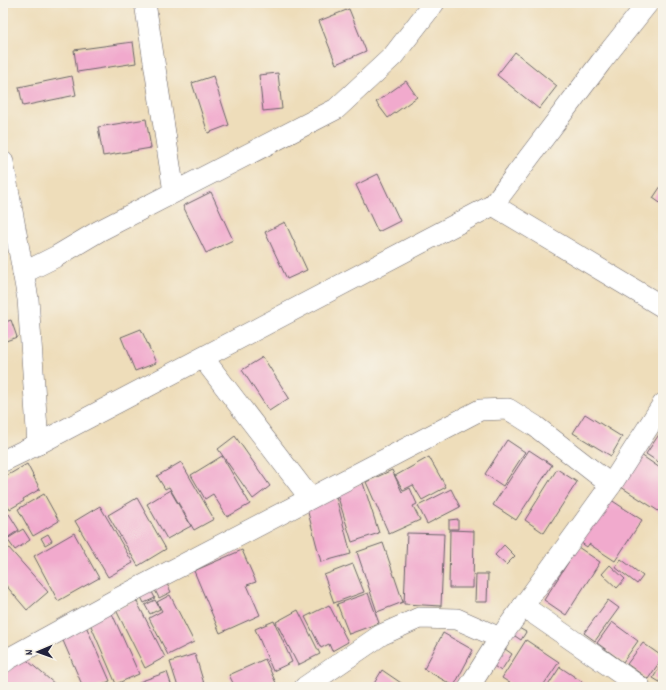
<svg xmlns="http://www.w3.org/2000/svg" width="666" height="690" font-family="Dekko,sans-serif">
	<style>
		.building { fill: #f1aacd }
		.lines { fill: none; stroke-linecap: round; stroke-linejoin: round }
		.minor-casing { stroke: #696367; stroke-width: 22 }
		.minor { stroke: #fff; stroke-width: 21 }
	</style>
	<rect width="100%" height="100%" fill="#f7f3e8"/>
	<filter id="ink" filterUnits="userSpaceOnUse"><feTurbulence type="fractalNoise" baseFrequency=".025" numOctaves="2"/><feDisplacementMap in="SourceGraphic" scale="8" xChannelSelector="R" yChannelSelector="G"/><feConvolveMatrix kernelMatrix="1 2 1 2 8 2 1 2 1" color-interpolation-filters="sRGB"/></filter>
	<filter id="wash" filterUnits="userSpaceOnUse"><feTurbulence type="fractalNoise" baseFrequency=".012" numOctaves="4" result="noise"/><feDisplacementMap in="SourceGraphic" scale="16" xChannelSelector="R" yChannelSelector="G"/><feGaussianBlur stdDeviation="0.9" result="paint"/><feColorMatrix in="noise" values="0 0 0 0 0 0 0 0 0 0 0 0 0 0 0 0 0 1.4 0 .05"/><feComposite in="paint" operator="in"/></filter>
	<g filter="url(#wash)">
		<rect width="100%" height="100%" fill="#eeddba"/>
		<g id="blocks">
			<g class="building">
				<polygon points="349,9 366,51 336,64 319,21"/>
				<polygon points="133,42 136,63 77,72 74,50"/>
				<polygon points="515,52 557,86 539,109 497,75"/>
				<polygon points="278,73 282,109 263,111 259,75"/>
				<polygon points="72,76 76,95 23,106 19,87"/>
				<polygon points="213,76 229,125 208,133 192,83"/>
				<polygon points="406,81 417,97 388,118 376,102"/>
				<polygon points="146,119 151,148 103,156 98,127"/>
				<polygon points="378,174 400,221 378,232 356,185"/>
				<polygon points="663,183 663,205 653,198"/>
				<polygon points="211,192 233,240 206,253 183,206"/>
				<polygon points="285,222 307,270 287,279 265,232"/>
				<polygon points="11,320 17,337 3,342 3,323"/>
				<polygon points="141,329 156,363 135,371 121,337"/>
				<polygon points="263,357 289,398 269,411 242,370"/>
				<polygon points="585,414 622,437 611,456 573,433"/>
				<polygon points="660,433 663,435 663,465 646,454"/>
				<polygon points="235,436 270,486 253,499 218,449"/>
				<polygon points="507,440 525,452 503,486 485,474"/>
				<polygon points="529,450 552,465 516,520 493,505"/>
				<polygon points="641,455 663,470 663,514 621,487"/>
				<polygon points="222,456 250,504 227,517 213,494 205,499 191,475"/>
				<polygon points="429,457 446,487 422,500 413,485 403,490 395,476"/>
				<polygon points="181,462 214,519 194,530 169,487 165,489 157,476"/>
				<polygon points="27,464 40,489 23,499 24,501 10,509 9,507 3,510 3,478"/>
				<polygon points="557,469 577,482 544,533 525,520"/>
				<polygon points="392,470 402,492 410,488 417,504 413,506 420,520 389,534 366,482"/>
				<polygon points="363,483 379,533 352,542 336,491"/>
				<polygon points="451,489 460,507 427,524 418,506"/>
				<polygon points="170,490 191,526 167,539 147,504"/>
				<polygon points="44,494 59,521 33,536 18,509"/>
				<polygon points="336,497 351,554 321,562 306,505"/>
				<polygon points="137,498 166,549 138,566 108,515"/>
				<polygon points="608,498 642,520 615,561 589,544 587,547 580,542"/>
				<polygon points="100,506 133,563 108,577 75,521"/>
				<polygon points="9,514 19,530 4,540 3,518"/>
				<polygon points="458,519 458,529 449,529 449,520"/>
				<polygon points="23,529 30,540 15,550 7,539"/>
				<polygon points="450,530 474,531 473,588 449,588"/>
				<polygon points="74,533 99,578 58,601 34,556"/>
				<polygon points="407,533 444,534 441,606 404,604"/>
				<polygon points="48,534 52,541 45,545 41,538"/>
				<polygon points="383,543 403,602 377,612 357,552"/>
				<polygon points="504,545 515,556 506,565 495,555"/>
				<polygon points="8,547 48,592 27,610 3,582 3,552"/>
				<polygon points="578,547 600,562 566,615 544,600"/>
				<polygon points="242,550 256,582 247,585 260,615 220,633 194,571"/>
				<polygon points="621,559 643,576 637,584 615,567"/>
				<polygon points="353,564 364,592 334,603 324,575"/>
				<polygon points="610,565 625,579 617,588 602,574"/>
				<polygon points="476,574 488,574 487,602 475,602"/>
				<polygon points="164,578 171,592 159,598 152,584"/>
				<polygon points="149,586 155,598 144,603 138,591"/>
				<polygon points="368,593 379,623 349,634 337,604"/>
				<polygon points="170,595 194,642 168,655 149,618 162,611 157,602"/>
				<polygon points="136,600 165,657 145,668 116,610"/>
				<polygon points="155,600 160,609 150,614 145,605"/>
				<polygon points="608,600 619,608 595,641 584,633"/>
				<polygon points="329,605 348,642 332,651 329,644 321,648 305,617"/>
				<polygon points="110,609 139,674 116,684 88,619"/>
				<polygon points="298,610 320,654 298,665 276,622"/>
				<polygon points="274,621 292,662 273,671 255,629"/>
				<polygon points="612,622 638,641 623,662 597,643"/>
				<polygon points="86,626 110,681 95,687 83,687 61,636"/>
				<polygon points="517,627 526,632 521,640 512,634"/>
				<polygon points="443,633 473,650 454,686 424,669"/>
				<polygon points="526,640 559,662 542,687 516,687 502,678"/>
				<polygon points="643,643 663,657 648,679 627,664"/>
				<polygon points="505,649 512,654 501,671 494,666"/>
				<polygon points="195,654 205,687 178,687 170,662"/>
				<polygon points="22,656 56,685 55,687 11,687 3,680 3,677"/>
				<polygon points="265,659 276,683 267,687 235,687 229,675"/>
				<polygon points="663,662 663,684 653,678"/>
				<polygon points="560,667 587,685 586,687 547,687"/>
				<polygon points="382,670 407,687 372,687"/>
				<polygon points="167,672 172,687 141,687 139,682"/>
			</g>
		</g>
	</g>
	<g filter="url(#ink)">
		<use href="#blocks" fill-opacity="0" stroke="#696367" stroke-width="1"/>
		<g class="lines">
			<g class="minor-casing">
				<g id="minor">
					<polyline points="145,3 174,192"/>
					<polyline points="3,162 28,299 38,444"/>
					<polyline points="493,205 663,307"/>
					<polyline points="23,273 57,256 99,231 336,109 393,56 434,3"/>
					<polyline points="203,358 310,498"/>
					<polyline points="3,461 38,444 493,205 601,62 648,3"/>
					<polyline points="523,606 640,687"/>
					<polyline points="3,663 8,659 119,598 480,410 508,409 535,426 611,485"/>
					<polyline points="305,687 381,635 419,618 457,619 500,638"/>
					<polyline points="469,687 500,638 611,485 663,404"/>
				</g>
			</g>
			<use href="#minor" class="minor"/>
		</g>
	</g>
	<rect width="666" height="690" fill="none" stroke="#f7f3e8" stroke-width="16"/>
	<g transform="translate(38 652) rotate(268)" stroke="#f7f3e8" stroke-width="3" paint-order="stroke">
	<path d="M0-3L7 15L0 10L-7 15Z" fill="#22223b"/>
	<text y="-6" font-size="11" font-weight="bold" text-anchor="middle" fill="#22223b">N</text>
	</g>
</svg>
